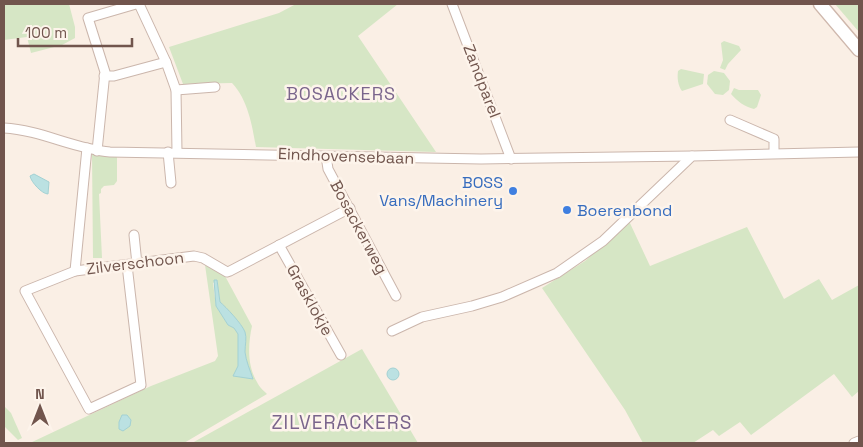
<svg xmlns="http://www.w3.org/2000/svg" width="863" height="447" font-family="'Space Grotesk',sans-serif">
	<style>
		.green { fill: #d6e6c5; fill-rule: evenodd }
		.water { fill: #bbe1e2; stroke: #a3d1d3 }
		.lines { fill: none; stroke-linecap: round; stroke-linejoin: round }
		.street-casing { stroke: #cbb6ac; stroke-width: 11 }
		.secondary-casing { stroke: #cfb8ad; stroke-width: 15 }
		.street { stroke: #fff; stroke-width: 9 }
		.secondary { stroke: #fff; stroke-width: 12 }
		.shop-dot { fill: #3f7fe0; stroke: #fdf4eb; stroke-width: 2 }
		.labels { text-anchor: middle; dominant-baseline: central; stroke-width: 5; stroke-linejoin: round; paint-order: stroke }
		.street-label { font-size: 16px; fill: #71554d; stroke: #fdf4eb }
		.shop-label { font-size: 16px; fill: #366cbe; stroke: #fdf4eb; text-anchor: end }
		.neighbourhood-label { font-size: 18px; letter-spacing: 1px; fill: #7a658c; stroke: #fdf4eb }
		.quarter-label { font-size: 19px; letter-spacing: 1px; fill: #7a658c; stroke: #fdf4eb }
	</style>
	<rect width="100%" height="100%" fill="#faefe5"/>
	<g class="green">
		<polygon points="4,4 69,4 75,27 75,38 62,45 31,53 27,37 4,40"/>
		<path d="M296 4H398L358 36 436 152 256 147C252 125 248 100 232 83L183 84 169 47 279 13Z"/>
		<polygon points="835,4 859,4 859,32"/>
		<polygon points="724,41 739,46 741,50 728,64 725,70 720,68 723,60 721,43"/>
		<path d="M681 69 704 74 703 84 682 91C678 86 677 78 678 71Z"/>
		<polygon points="714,71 724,73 730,81 729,90 723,95 715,94 707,84 708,75"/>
		<path d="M734 88 739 90H758L761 95 757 107 754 109C745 107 737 101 731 94Z"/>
		<polygon points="92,154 117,156 117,181 114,185 104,186 101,189 101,193 99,194 102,258 93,258"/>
		<polygon points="629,221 650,266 747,227 784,299 819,279 832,300 859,285 859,306 858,307 859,309 859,391 852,397 834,374 751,435 740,422 719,436 713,430 693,443 643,443 625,410 542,288 585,261"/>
		<path d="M205 265 225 276 252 326C248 344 247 366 257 382 259 387 264 391 267 394L184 443H30L151 386 215 361 218 356ZM217 280 220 302C226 308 242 323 244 332 246 338 245 345 245 352 246 361 249 370 253 378L238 369V334L234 328 228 325 216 306 213 283Z"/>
		<polygon points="362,349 418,443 192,443"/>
		<polygon points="4,406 11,413 22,438 18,440 4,426"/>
	</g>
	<g class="water">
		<path d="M34 174 49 182 48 194C42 194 31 182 30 176Z"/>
		<path d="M214 280H217L220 302C226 307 242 324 245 332 247 338 245 345 245 352 246 361 250 370 253 379L233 376 238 366V334L234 328 228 325 216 306Z"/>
		<circle cx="393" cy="374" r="6"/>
		<polygon points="122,415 127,415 131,420 130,426 123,431 119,429 119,422"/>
	</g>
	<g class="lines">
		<g class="street-casing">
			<g id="street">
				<polyline points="139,4 166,62 176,90 177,152"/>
				<polyline points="452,4 511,159"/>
				<polyline points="104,76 114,76 166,62"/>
				<polyline points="176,90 215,87"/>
				<polyline points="730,120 774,139 774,153"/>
				<path d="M4 128C41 130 74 149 110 152L481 159 692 156"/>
				<polyline points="97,151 105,72 88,18 136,4"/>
				<polyline points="168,152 171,183"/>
				<polyline points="326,156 328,169 396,296"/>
				<polyline points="134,235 137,264"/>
				<polyline points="279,245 341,355"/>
				<polyline points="127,265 141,385 89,409 25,291 75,271 194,256 203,258 227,272 230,271 350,208"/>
				<polyline points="75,271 87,148"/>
				<polyline points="392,331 422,317 472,306 502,297 557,273 603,241 692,156 859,152"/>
				<polyline points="854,443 859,441"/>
			</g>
		</g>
		<g class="secondary-casing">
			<polyline id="secondary" points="820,4 859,50"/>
		</g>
		<use href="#street" class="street"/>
		<use href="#secondary" class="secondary"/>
	</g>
	<g class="shop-dot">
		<circle cx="513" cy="191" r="5"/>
		<circle cx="567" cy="210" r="5"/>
	</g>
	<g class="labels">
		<g class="street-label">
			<text transform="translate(482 81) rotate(69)">Zandparel</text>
			<text transform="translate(346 156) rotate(2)">Eindhovensebaan</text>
			<text transform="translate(359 227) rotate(62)">Bosackerweg</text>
			<text transform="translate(135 263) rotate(-7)">Zilverschoon</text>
			<text transform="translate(310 300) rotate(61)">Grasklokje</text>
		</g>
		<g class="shop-label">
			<text x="503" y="182">BOSS<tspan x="503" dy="18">Vans/Machinery</tspan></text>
			<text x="577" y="210" text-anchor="start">Boerenbond</text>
		</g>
		<g class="neighbourhood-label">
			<text x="341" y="93">BOSACKERS</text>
		</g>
		<g class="quarter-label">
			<text x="342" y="422">ZILVERACKERS</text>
		</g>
	</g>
	<rect width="863" height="447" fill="none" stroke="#71554d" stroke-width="10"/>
	<g transform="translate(40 407)" stroke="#fdf4eb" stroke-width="4" paint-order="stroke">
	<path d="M0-4L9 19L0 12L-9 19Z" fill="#71554d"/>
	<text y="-8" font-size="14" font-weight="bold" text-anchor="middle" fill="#71554d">N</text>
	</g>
	<path d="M18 38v8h114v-8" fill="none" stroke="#71554d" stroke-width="2.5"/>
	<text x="25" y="38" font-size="15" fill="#71554d" stroke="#fdf4eb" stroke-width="4" paint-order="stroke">100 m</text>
</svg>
